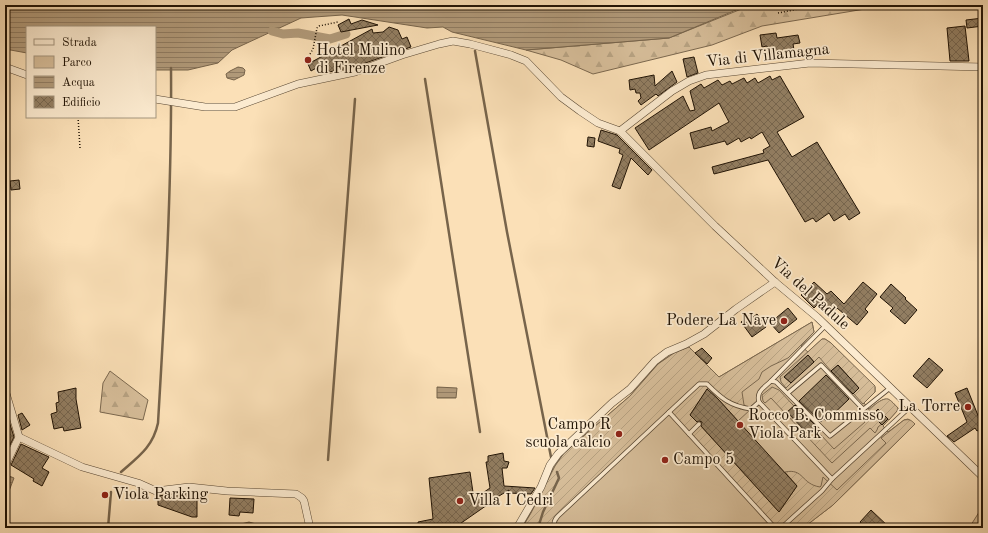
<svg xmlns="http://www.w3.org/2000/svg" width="988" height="533" font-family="'Old Standard TT',serif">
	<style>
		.green { fill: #d6bd99; stroke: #7b684f }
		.forest { fill: url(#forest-firs); stroke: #7b684f }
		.garden { fill: url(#garden-furrows); stroke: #7b684f }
		.water { fill: url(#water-rules); stroke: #77644b }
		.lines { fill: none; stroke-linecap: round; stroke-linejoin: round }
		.stream { stroke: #77644b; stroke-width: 2.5 }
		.canal { stroke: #b19a7a; stroke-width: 9 }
		.building { fill: url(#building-cross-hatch); stroke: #201305 }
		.lane-casing { stroke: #574632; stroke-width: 5 }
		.street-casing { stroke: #574632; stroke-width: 8 }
		.path { stroke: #201305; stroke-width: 1.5; stroke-dasharray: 1 2; stroke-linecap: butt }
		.lane { stroke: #fcebd0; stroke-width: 3.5 }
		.street { stroke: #fcebd0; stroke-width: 7 }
		.poi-dot { fill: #8f2418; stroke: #fcebd0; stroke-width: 1.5 }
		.labels { text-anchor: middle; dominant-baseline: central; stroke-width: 3.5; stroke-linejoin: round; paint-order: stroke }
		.poi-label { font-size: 16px; fill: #201305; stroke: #fcebd0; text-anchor: start }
		.street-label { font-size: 16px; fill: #201305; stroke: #fcebd0 }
	</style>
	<defs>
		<pattern id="forest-firs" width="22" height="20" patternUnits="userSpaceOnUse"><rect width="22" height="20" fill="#d6bd99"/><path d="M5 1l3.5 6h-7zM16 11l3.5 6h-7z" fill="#b7a282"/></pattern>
		<pattern id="garden-furrows" width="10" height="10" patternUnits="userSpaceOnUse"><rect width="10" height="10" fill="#d6bd99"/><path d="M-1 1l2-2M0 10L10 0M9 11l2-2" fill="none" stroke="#b7a282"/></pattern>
		<pattern id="water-rules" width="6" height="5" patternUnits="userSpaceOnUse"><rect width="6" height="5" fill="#b19a7a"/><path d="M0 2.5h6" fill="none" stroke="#907c62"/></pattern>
		<pattern id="building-cross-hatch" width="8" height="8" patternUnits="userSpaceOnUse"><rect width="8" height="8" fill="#927e62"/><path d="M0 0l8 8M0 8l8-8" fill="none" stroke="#77664f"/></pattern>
	</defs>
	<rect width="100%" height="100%" fill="#fbe0b7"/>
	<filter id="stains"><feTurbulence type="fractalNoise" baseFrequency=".005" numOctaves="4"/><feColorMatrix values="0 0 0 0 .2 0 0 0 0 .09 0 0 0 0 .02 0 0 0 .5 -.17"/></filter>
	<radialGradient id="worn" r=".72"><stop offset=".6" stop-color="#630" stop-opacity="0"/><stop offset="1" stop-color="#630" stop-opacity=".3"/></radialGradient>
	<path class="green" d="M812 322 814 332 801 346 808 352 822 339H825L831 343 875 387V392L864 403 869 409C884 399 885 394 898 408L897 411 883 426 888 432 904 420 908 419 915 424 833 505 803 528H522C537 504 546 475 564 453L630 396 658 364 674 353 689 347 719 377Z"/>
	<g class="forest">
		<polygon points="759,5 875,5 865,9 762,26 712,45 593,74 561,60 526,50 669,38 744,8"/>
		<polygon points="110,371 148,400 143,420 100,412 103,383"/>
	</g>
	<g class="garden">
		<path d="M812 322 814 332 788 358 771 366 762 372 759 379 742 392 744 405 751 409 738 421 708 388 690 415 699 424 779 512 797 486 785 472C804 468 801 484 820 487L821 486 823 477 837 490 886 443 881 438 904 420C910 419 911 420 915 424L833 505 803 528H775L669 412 558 516 555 528H522L531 513 555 466 564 453 630 396 658 364 674 353 689 347 719 377Z"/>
		<polygon points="822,339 825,339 831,343 875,386 875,392 863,404 853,393 858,387 838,365 831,371 819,357 814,362 808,355 785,377 791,383 786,388 781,382 780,377"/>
		<path d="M772 387 779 390 834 449 865 422 861 417C866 412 881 397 888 399 891 400 895 405 898 408L897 411 889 420 888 419 878 427 877 430 875 433 870 428 832 463 771 398 765 403 763 401 762 395Z"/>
		<polygon points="983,506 983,528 969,528"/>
	</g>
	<g class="water">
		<polygon points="5,5 755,5 741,8 669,38 526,50 452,32 443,27 427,28 342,15 301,18 232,50 218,63 188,70 155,70 155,27 27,27 27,53 5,49"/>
		<polygon points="238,67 243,68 245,70 244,75 234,80 227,78 226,74 230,71"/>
		<polygon points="437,387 457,388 456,398 437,398"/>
		<polygon points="7,475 14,478 9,491 5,490 5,481"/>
		<polygon points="249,522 256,524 257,528 241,527 241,524"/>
	</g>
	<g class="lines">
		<g class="stream">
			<polyline points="475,51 507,232 551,457"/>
			<polyline points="425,79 480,432"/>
			<polyline points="328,460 355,99"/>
			<path d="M121 472C138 457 153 447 158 423 165 305 172 186 171 68"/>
			<polyline points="108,528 111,492"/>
			<polyline points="538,528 543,512 559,478 557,472"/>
		</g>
		<polyline class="canal" points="272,31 283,34 298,33 330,39 346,34"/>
	</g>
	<g class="building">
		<polygon points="983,18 983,26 967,28 966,20"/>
		<polygon points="349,19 351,24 362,20 378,25 341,32 338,25"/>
		<polygon points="965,26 969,61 950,61 947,28"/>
		<polygon points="389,27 398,30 402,39 407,37 411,47 354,67 329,72 325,63 311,71 308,64 372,29 373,33 383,32"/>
		<polygon points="776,33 777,38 798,35 800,43 793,44 794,50 768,55 767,46 762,47 760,35"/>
		<polygon points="694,57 698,73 687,77 683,59"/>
		<polygon points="672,71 677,82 658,96 656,94 641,105 638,101 641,98 640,93 636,93 635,89 630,90 629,80 654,75 655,86"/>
		<polygon points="770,76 772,80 780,76 804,117 777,132 792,157 817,142 860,213 849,220 845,214 834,221 829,213 816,222 813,218 805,222 768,160 714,174 712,167 764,153 763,150 770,146 762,132 751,139 750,137 741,142 739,138 727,145 725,141 694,149 690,133 711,127 712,131 729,122 719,103 649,150 635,128 683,96 690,111 695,110 690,91 701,84 704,88 718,80 722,85 730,81 732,84 744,78 747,83 755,78 758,83"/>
		<polygon points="601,130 617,135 652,170 648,175 631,158 620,189 612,186 623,155 619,153 620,149 598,141"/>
		<polygon points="588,137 595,138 594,147 587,146"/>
		<polygon points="19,180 20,189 11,190 10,181"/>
		<polygon points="814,282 827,294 831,291 844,304 863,282 877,294 865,309 868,312 857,325 837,308 831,315 819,303 814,308 801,295"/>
		<polygon points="891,284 906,298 905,299 917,310 905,324 890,311 893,308 880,297"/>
		<polygon points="788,308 797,319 779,333 770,323"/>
		<polygon points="757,314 766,327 752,337 741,322 750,315 752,318"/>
		<polygon points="702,348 712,358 707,364 695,353"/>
		<polygon points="808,355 814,362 791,383 784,377"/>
		<polygon points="929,358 943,370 927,388 913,376"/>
		<polygon points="838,365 859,388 853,394 831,371"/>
		<polygon points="826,375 849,399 826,421 824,419 821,422 799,401"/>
		<polygon points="76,388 76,399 81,428 64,431 63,427 54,429 51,414 57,412 56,403 59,402 58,392"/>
		<polygon points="967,388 983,428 977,431 975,428 954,442 947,436 967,422 955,393"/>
		<polygon points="707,389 718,399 797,486 779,512 701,426 702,422 699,421 697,422 690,415"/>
		<polygon points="795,405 816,426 808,434 787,412"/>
		<polygon points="878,409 888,419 882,425 872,415"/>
		<polygon points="22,413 30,425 22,430 18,415"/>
		<polygon points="8,418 14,437 8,449 5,449 5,419"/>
		<polygon points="21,444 49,457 42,468 49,472 42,486 33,481 34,479 11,465"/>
		<polygon points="503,453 504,461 509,462 507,468 502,468 504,486 535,488 531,494 508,493 509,490 489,502 490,503 454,528 418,528 418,522 433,519 429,478 470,472 474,499 490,488 486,462 488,462 488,456"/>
		<polygon points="180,493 202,493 202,500 197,500 197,517 192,517 158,505 158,496"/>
		<polygon points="230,498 254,499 253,513 240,512 239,516 229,515"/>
		<polygon points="871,510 890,528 865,528 860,522"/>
	</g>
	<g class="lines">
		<g class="lane-casing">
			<g id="lane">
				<polyline points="771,381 825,326"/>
				<polyline points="788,393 821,365 863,409"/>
				<path d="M759 402C756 391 764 388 771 381L776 382 830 436 890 388"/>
				<polyline points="669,412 775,528"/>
				<polyline points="689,434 699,424"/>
				<path d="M555 528C553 523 555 519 558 516L699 384H707C721 398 730 406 751 409L759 402 832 479 910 407"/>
				<polyline points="781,528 822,491 832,479"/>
			</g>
		</g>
		<g class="street-casing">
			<g id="street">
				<polyline points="5,67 27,75"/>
				<polyline points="155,99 205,107 235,107 298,84 355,72 402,55 439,44 453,41 470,44 511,55 526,61 561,97 580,111 598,123 620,131 715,226 775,282 817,317 983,477"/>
				<polyline points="620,131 672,91 689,81 706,75 810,63 983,67"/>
				<polyline points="5,390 19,437 5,466"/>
				<polyline points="19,437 82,467 138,483 156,491 189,487 227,491 296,494 302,498 304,501 310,528"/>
				<polyline points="517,528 541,487 550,465 558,454 612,403 630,389 655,361 667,352 686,344 704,334 736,309 775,282"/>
			</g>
		</g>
		<g class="path">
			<polyline points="778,13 819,5"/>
			<polyline points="310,54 313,49 317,28 319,26 338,22"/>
			<polyline points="78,117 80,148"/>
		</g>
		<use href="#lane" class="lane"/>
		<use href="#street" class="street"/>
	</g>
	<g class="poi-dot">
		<circle cx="308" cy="60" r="4"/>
		<circle cx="784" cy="321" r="4"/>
		<circle cx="968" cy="407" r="4"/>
		<circle cx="740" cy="425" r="4"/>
		<circle cx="619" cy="434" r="4"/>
		<circle cx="665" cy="460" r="4"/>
		<circle cx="105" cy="495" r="4"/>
		<circle cx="460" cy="501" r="4"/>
	</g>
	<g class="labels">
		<g class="poi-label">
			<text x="316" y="51">Hotel Mulino<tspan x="316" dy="18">di Firenze</tspan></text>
			<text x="776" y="321" text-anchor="end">Podere La Nave</text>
			<text x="960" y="407" text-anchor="end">La Torre</text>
			<text x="748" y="416">Rocco B. Commisso<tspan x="748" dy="18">Viola Park</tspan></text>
			<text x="611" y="425" text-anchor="end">Campo R<tspan x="611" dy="18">scuola calcio</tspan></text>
			<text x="673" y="460">Campo 5</text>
			<text x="113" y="495">Viola Parking</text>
			<text x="468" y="501">Villa I Cedri</text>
		</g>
		<g class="street-label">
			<text transform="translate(768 56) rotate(-6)">Via di Villamagna</text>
			<text transform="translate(810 294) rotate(42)">Via del Padule</text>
		</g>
	</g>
	<rect width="988" height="533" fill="none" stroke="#fbe0b7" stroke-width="20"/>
	<rect x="6" y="6" width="976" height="521" fill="none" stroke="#201305" stroke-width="2"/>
	<rect x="10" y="10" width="968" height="513" fill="none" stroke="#201305"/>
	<rect x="26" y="26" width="130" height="92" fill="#fcebd0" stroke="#a4957f"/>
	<rect x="34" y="39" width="20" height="6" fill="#fcebd0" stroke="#a4957f"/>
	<text x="62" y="46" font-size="12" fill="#201305">Strada</text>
	<rect x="34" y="56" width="20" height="12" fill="#d6bd99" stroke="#a4957f"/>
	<text x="62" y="66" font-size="12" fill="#201305">Parco</text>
	<rect x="34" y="76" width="20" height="12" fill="url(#water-rules)" stroke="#a4957f"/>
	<text x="62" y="86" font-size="12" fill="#201305">Acqua</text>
	<rect x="34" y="96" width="20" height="12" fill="url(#building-cross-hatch)" stroke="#a4957f"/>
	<text x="62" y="106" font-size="12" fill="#201305">Edificio</text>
	<rect width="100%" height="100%" filter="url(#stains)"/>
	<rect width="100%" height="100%" fill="url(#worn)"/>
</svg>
